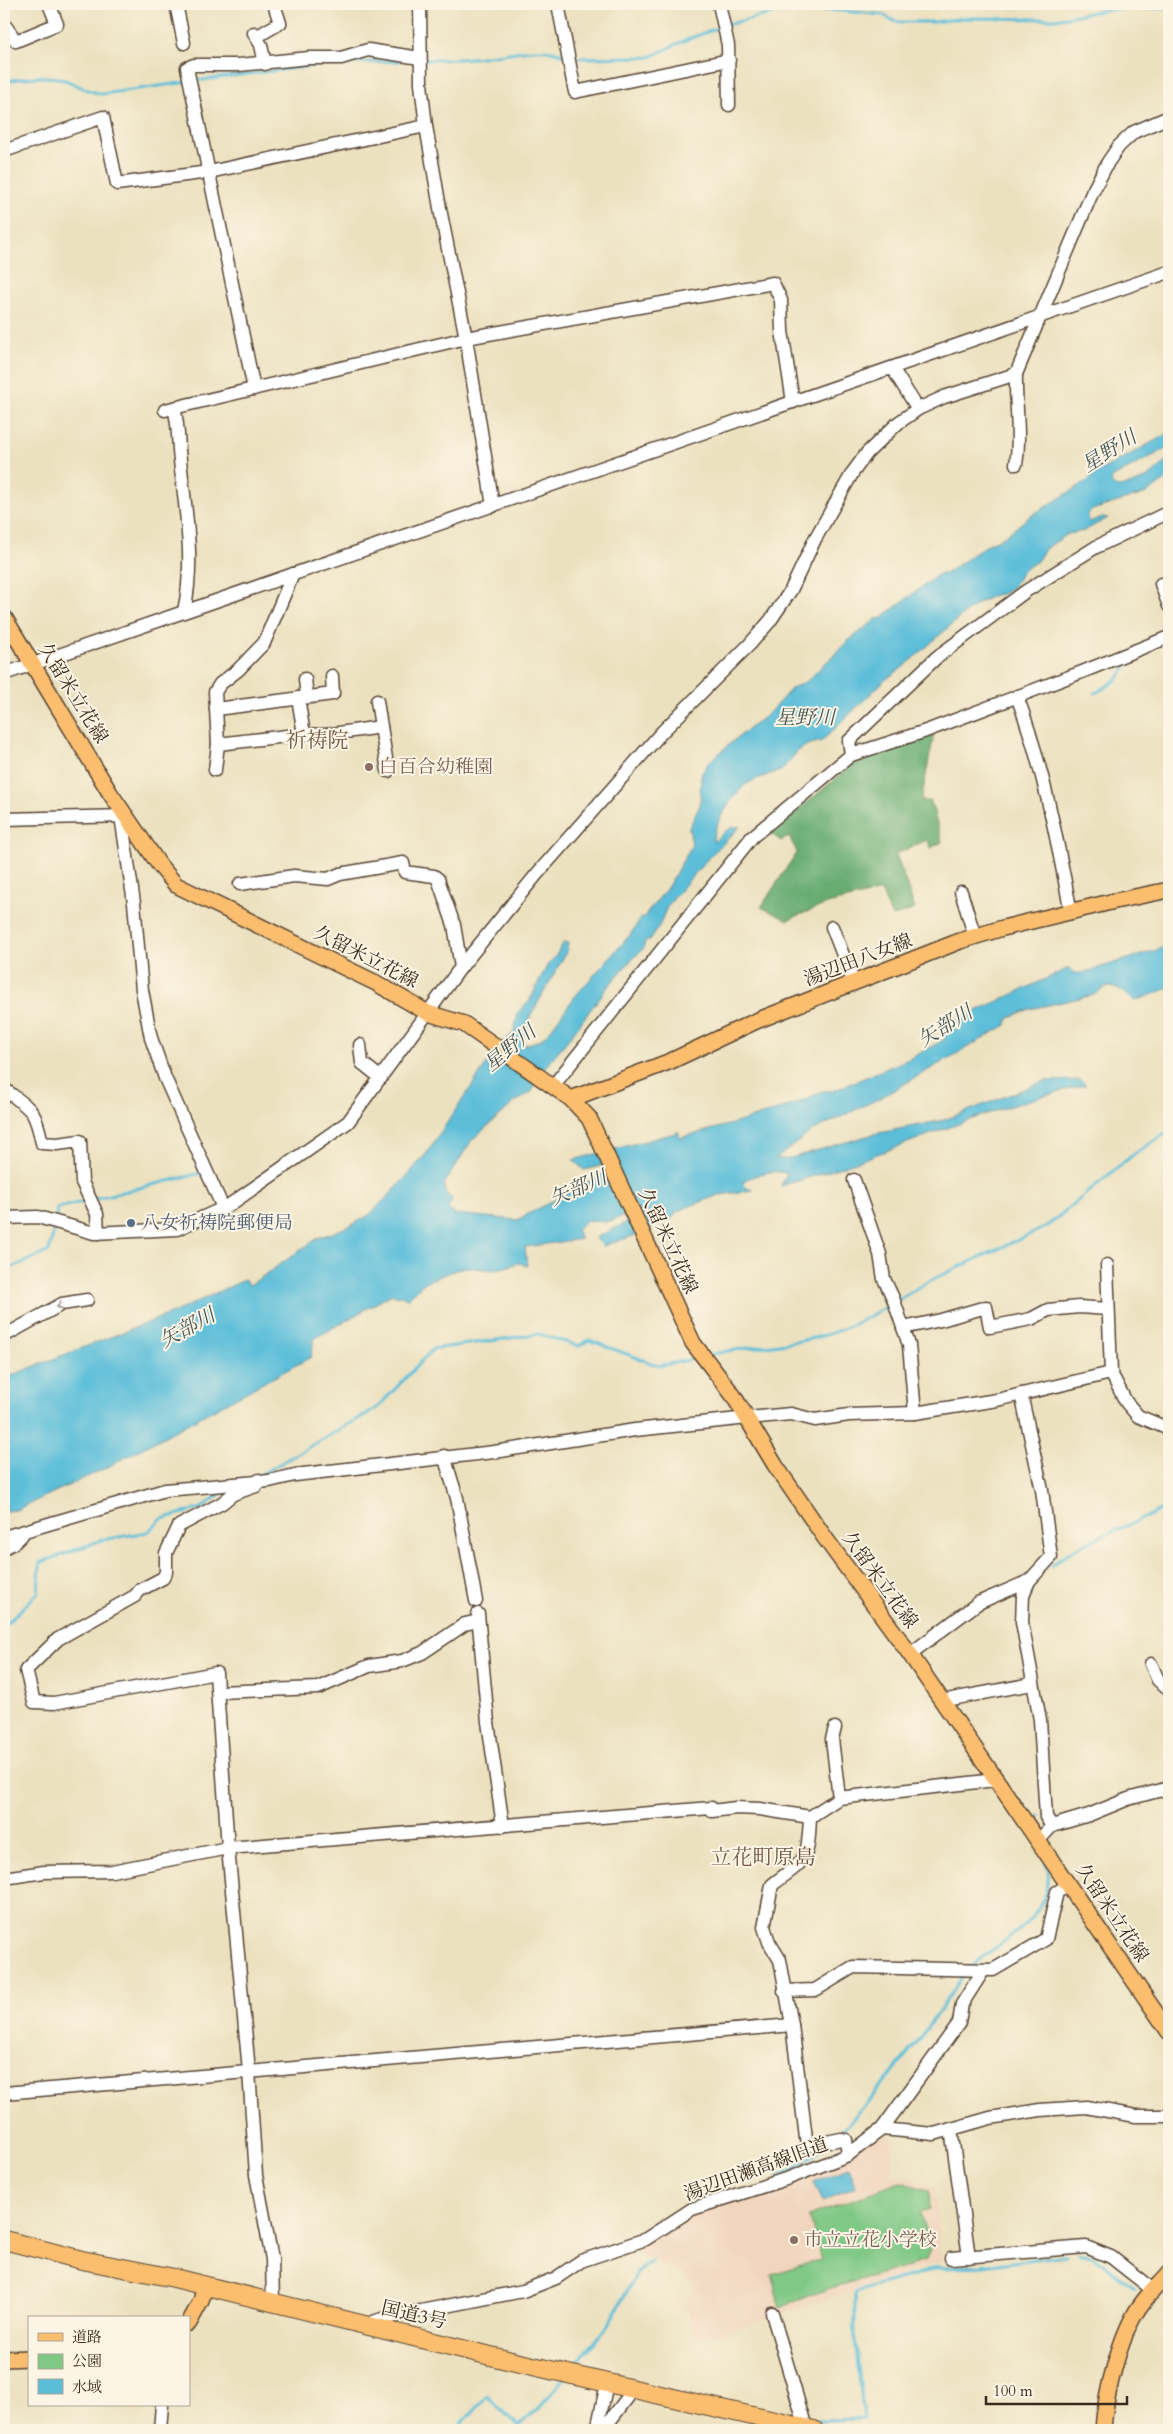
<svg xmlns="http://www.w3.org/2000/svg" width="1173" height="2434" font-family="Cardo,'Noto Serif JP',serif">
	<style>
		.built { fill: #f1d5bd }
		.green { fill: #7fc885; stroke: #5d7952 }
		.forest { fill: #67ac72; stroke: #516b48 }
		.water { fill: #5bbed9; stroke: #4b747c }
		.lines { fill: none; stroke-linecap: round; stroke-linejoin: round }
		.stream { stroke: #5bbed9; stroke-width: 3 }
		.minor-casing { stroke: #564536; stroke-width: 15 }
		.major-casing { stroke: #564536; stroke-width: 18 }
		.highway-casing { stroke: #564536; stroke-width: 20 }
		.minor { stroke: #fff; stroke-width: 12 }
		.major { stroke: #fbbe6e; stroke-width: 15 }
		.highway { stroke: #fbbe6e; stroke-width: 18 }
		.oneway { stroke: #a79f9a }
		.education-dot { fill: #8d6e63; stroke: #fcf5e5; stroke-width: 2 }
		.service-dot { fill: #5c6f8a; stroke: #fcf5e5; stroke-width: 2 }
		.labels { text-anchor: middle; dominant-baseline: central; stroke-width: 4; stroke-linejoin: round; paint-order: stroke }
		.street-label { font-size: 19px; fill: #3b2a1e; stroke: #fcf5e5 }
		.education-label { font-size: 19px; fill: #785e54; stroke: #fcf5e5; text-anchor: start }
		.service-label { font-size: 19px; fill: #4e5e75; stroke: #fcf5e5; text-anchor: start }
		.water-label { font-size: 20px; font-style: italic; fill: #455656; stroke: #fcf5e5 }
		.quarter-label { font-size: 21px; fill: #715846; stroke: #fcf5e5 }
	</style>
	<rect width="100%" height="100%" fill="#fcf5e5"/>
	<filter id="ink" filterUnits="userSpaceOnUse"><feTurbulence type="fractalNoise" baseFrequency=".02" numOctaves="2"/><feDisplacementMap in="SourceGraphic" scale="10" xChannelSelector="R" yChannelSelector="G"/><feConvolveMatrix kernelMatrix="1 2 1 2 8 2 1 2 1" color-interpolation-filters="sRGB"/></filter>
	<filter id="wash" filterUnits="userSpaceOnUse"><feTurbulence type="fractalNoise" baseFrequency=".0096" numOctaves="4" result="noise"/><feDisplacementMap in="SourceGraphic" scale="20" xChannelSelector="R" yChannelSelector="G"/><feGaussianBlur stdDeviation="1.12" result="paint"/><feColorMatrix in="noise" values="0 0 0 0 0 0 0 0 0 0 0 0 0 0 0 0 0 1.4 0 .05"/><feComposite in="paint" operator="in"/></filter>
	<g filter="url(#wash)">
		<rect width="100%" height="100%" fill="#ece1bf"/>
		<polygon class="built" points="891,2132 891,2174 935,2186 941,2262 697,2341 685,2305 694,2286 681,2272 638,2254 635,2246 685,2216 794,2180 878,2133"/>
		<polygon class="green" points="900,2182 929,2190 930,2209 920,2212 930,2249 926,2261 831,2288 780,2307 771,2274 822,2259 808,2216"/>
		<polygon class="forest" points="934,734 921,801 931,801 942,842 931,848 927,840 896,854 915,909 892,917 881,891 827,904 787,920 761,907 797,852 789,837 781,841 770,833 782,819 791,816 859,759"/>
		<g class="water">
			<path d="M1169 433V447L1113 477 1111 481 1114 486 1118 487C1139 485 1156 474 1169 457L1168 478 1147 493 1092 510 1088 514 1089 522 1102 517 1108 518 1084 531 1068 534 1046 548 1037 561 1022 571 1013 587 1002 594 995 595 978 603 959 618 905 666 885 680 822 741 807 745 798 751 781 771C774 772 750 781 745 785 732 797 713 824 713 842 722 836 727 825 740 827L711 855 678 893 667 907 659 926 650 940 645 942 643 949C615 974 590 1011 567 1041 554 1057 539 1071 532 1092L515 1102 472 1140 444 1184 445 1192 452 1199 448 1209 455 1214 517 1220 605 1173 604 1165 584 1170 573 1160 679 1132V1138C722 1127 764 1116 805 1100 815 1095 821 1089 833 1091L911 1058 945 1039 942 1030 953 1022 1069 968 1074 973H1082L1160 949 1169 942V988L1135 1001 1118 988 1105 987 1094 995 1030 1009 1010 1017 1006 1025 882 1097 812 1131 776 1159H787L874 1134 944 1120 1045 1081 1080 1080 1086 1085C983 1108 884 1157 781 1186L787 1174C774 1168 755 1175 743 1181L745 1187 753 1190 719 1195 677 1211 672 1219 633 1236 603 1246 595 1238 627 1222 624 1216C618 1218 610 1222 604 1222 587 1220 590 1217 576 1230L581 1239 525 1247 527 1266 519 1263 495 1270 464 1267 425 1282 408 1298 392 1294 314 1339 311 1357 106 1468 16 1510 4 1511V1378L175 1312 244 1280 250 1285 318 1238 352 1225 369 1215 397 1187 426 1154 494 1053 514 1032 518 1012 529 1002 548 964 555 957 564 942 568 943 567 951 530 1017 522 1046 540 1040 549 1032 576 995 630 935 641 918 644 917 667 888 692 845 689 828 700 805 701 775 708 763 733 741 768 714 792 688 807 681 847 642 876 619 881 618 939 574H945L990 543 1004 537 1029 517 1089 480 1094 474Z"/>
			<polygon points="848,2168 856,2187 823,2201 814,2182"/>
		</g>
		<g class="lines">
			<g class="stream">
				<path d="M726 25C748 19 770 13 793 11 824 8 855 12 885 15L889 19 898 22H933L964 18 1055 19 1112 9 1169 8"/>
				<polyline points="573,58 650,57 683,41 720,27"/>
				<path d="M423 60C447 60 472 59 496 55 522 52 539 45 565 55"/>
				<polyline points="345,63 399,61"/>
				<polyline points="194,81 327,64"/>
				<path d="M4 82C20 78 41 76 58 78 73 81 86 92 102 94L188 82"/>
				<path d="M1095 693C1114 683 1121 679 1130 658"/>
				<polyline points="93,1199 202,1173"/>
				<polyline points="56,1219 57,1208 87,1201"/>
				<polyline points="4,1271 49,1251 55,1225"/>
				<polyline points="898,1300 931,1280 1046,1227 1134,1154 1169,1131"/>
				<path d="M709 1355C749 1345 792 1346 832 1333 853 1326 872 1315 891 1304"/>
				<polyline points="260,1475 377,1408 433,1349 539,1334 579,1346 589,1340 659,1366 698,1358"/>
				<path d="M1051 1566C1085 1536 1131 1529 1169 1505"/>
				<polyline points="1027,1602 1032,1592"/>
				<polyline points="4,1626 38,1593 40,1563 102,1540 148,1532 161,1519 202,1508 226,1489"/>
				<polyline points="1038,1820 1039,1816"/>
				<path d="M972 1966C998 1942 1037 1927 1046 1891 1049 1881 1050 1873 1046 1864"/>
				<path d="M837 2136C884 2086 927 2032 964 1974"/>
				<polyline points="778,2176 792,2170 825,2147"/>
				<polyline points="1080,2253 1094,2257 1135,2289"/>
				<polyline points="571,2369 605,2330 637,2273 652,2261"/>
				<polyline points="816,2420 864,2419 855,2339 855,2292 920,2274 938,2267 982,2266 1066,2255"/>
				<polyline points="456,2430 487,2396 518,2426 535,2412 564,2378"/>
			</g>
		</g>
	</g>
	<g filter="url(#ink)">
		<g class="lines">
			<g class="minor-casing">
				<g id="minor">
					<polyline points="176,4 184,43"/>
					<polyline points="420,4 421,84 426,126 441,214 466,338 493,506"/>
					<polyline points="558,4 575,92 729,60"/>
					<polyline points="719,4 728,45 729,105"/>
					<polyline points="4,24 16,41 57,24 49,4"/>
					<polyline points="254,33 261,45 265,64"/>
					<polyline points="256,37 280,23 274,4"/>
					<polyline points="4,151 103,117 117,184 209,172 426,126"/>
					<polyline points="892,368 918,409"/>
					<polyline points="254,389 187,68 194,65 239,65 309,58 341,58 368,50 420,58"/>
					<path d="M174 408C178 422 178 435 179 450 184 505 196 557 184 611"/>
					<polyline points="165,410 466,338 773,283 781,300 782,331 793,402"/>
					<path d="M1016 464C1021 435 1015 404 1016 374"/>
					<polyline points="1161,584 1169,606"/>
					<polyline points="4,674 1169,272"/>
					<polyline points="305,679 307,697"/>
					<path d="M1017 696C1043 766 1057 839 1071 913"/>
					<polyline points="298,698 304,734"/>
					<polyline points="377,701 388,771"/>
					<polyline points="216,709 333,694 332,676"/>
					<polyline points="218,744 304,734 325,735 381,727"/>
					<polyline points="851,755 849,741 937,657 1026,591 1096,547 1169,512"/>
					<polyline points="215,770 218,744 215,692 220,684 238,670 264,643 293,574"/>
					<polyline points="121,816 134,903 142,990 151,1038 165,1078 223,1208"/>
					<polyline points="4,819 127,816"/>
					<polyline points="240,884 294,876 328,879 340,874 403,863 405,872 434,876 438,879 454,925 461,967"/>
					<polyline points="961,892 975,937"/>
					<polyline points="832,927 854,983"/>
					<polyline points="360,1045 362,1063 381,1078"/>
					<polyline points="553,1086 752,837 851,755 926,731 1082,672 1169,637"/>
					<path d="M4 1091H7C33 1111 35 1110 42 1143L57 1144 80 1141 82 1182 97 1214 98 1233"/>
					<polyline points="854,1180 880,1254 884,1279 893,1298 909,1345 915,1413"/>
					<polyline points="4,1218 38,1217 94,1233 177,1229 228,1206 348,1122 461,967 537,874 662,732 750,644 770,621 791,590 815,539 853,472 867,453 898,423 918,409 944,397 1016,374 1092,193 1108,162 1119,146 1134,132 1169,117"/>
					<polyline points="1107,1265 1111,1373 1126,1402 1138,1416 1169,1429"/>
					<polyline points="903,1328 941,1320 986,1307 990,1327 1031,1319 1048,1310 1079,1307 1108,1309"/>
					<polyline points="4,1336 62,1304 87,1300"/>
					<polyline points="444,1456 457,1498 476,1601"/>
					<polyline points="259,1480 256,1486 233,1494 222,1503 179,1526 166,1553 166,1572 163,1578 140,1590 135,1596 58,1639 26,1670 34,1702 54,1703 216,1673 228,1848 249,2071 256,2175 272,2259 273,2302"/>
					<polyline points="4,1537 165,1490 269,1481 295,1475 494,1452 635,1430 748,1418 791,1414 815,1420 849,1415 915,1413 997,1400 1111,1373"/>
					<polyline points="4,1548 15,1542 22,1535"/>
					<polyline points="1029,1581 1023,1595 1022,1622 1040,1720 1046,1817 1052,1826 1038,1841"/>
					<polyline points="478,1614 488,1722 503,1826"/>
					<polyline points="910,1654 978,1603 1029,1581 1051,1557 1042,1490 1021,1394"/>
					<polyline points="1151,1664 1158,1680 1169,1689"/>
					<polyline points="218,1692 318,1688 369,1666 402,1661 422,1653 465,1624 478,1621"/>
					<polyline points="941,1701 1032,1684"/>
					<polyline points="835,1728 832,1739 839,1798"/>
					<path d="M810 1817C808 1863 807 1858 772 1885L764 1927 769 1942 780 1960 792 2025 807 2146 841 2139 846 2140 848 2155"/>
					<polyline points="1052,1826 1089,1815 1128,1799 1169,1788"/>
					<polyline points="4,1878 44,1872 112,1871 228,1848 711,1808 712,1811 736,1808 760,1809 810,1817 839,1798 995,1780"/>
					<polyline points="784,1991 815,1990 853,1967 993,1970 1046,1939 1057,1892 1069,1885"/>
					<polyline points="4,2093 792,2025"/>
					<polyline points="882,2129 934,2134 990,2118 1040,2110 1086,2107 1136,2116 1169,2116"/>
					<polyline points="951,2129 969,2257"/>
					<polyline points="951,2258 1086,2247 1111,2257 1153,2290"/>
					<polyline points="772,2313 806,2428"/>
					<polyline points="364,2325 385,2318 523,2291 556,2278 581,2261 646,2239 692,2209 789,2178 848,2155 882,2129 959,2023 962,2004 983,1971"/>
					<polyline points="160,2430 162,2405"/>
					<polyline points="597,2430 607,2383"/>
					<polyline points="603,2430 634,2389"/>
				</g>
			</g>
			<g class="major-casing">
				<g id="major">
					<polyline points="4,617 110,793 160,866 176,885 376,983 428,1013 464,1024 571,1099 589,1118 693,1343 733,1395 775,1465 825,1538 910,1654 1169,2032"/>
					<polyline points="571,1099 671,1061 756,1021 960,941 1003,928 1115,901 1169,890"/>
					<polyline points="189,2323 201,2301 205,2286"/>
					<polyline points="4,2359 29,2358"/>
					<path d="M1103 2430C1105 2395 1121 2329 1143 2302 1150 2292 1161 2283 1169 2273"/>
				</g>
			</g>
			<g class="highway-casing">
				<polyline id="highway" points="4,2240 82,2260 174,2278 511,2361 814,2430"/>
			</g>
			<use href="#minor" class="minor"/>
			<use href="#major" class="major"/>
			<use href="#highway" class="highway"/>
		</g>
		<defs><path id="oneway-chevron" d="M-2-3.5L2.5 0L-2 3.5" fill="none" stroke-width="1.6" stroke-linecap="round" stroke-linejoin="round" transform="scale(1.25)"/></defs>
		<use class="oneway" href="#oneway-chevron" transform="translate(60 1306) rotate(160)"/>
	</g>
	<g class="education-dot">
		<circle cx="369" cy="767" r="5"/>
		<circle cx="794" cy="2240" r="5"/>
	</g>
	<circle class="service-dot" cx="131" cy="1223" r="5"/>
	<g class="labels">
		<g class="street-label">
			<text transform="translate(73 693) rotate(58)">久留米立花線</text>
			<text transform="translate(366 957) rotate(27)">久留米立花線</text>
			<text transform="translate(858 960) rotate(-21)">湯辺田八女線</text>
			<text transform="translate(668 1241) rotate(65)">久留米立花線</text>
			<text transform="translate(880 1580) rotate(54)">久留米立花線</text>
			<text transform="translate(1112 1913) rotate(56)">久留米立花線</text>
			<text transform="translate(756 2169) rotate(-20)">湯辺田瀬高線旧道</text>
			<text transform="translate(414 2315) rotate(13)">国道3号</text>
		</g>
		<g class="education-label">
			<text x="379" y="767">白百合幼稚園</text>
			<text x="804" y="2240">市立立花小学校</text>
		</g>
		<g class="service-label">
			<text x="141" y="1223">八女祈祷院郵便局</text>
		</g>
		<g class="water-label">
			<text transform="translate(1109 451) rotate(-32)">星野川</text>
			<text x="805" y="717">星野川</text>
			<text transform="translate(945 1026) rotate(-32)">矢部川</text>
			<text transform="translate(510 1048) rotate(-39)">星野川</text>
			<text transform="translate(578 1188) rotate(-23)">矢部川</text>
			<text transform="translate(187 1328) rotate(-29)">矢部川</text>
		</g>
		<g class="quarter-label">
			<text x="317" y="740">祈祷院</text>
			<text x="763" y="1857">立花町原島</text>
		</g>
	</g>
	<rect width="1173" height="2434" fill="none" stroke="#fcf5e5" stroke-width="20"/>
	<rect x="28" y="2316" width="162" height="90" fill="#fcf5e5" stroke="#afa495"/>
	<rect x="38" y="2333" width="25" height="8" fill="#fbbe6e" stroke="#afa495"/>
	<text x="72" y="2342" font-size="15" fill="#3b2a1e">道路</text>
	<rect x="38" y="2354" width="25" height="15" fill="#7fc885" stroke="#afa495"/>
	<text x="72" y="2366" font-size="15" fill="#3b2a1e">公園</text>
	<rect x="38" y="2379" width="25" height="15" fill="#5bbed9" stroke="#afa495"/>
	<text x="72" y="2392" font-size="15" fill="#3b2a1e">水域</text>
	<path d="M986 2396v8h141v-8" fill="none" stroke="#3b2a1e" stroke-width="2.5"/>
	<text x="993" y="2396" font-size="15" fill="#3b2a1e" stroke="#fcf5e5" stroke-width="4" paint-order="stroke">100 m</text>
</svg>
